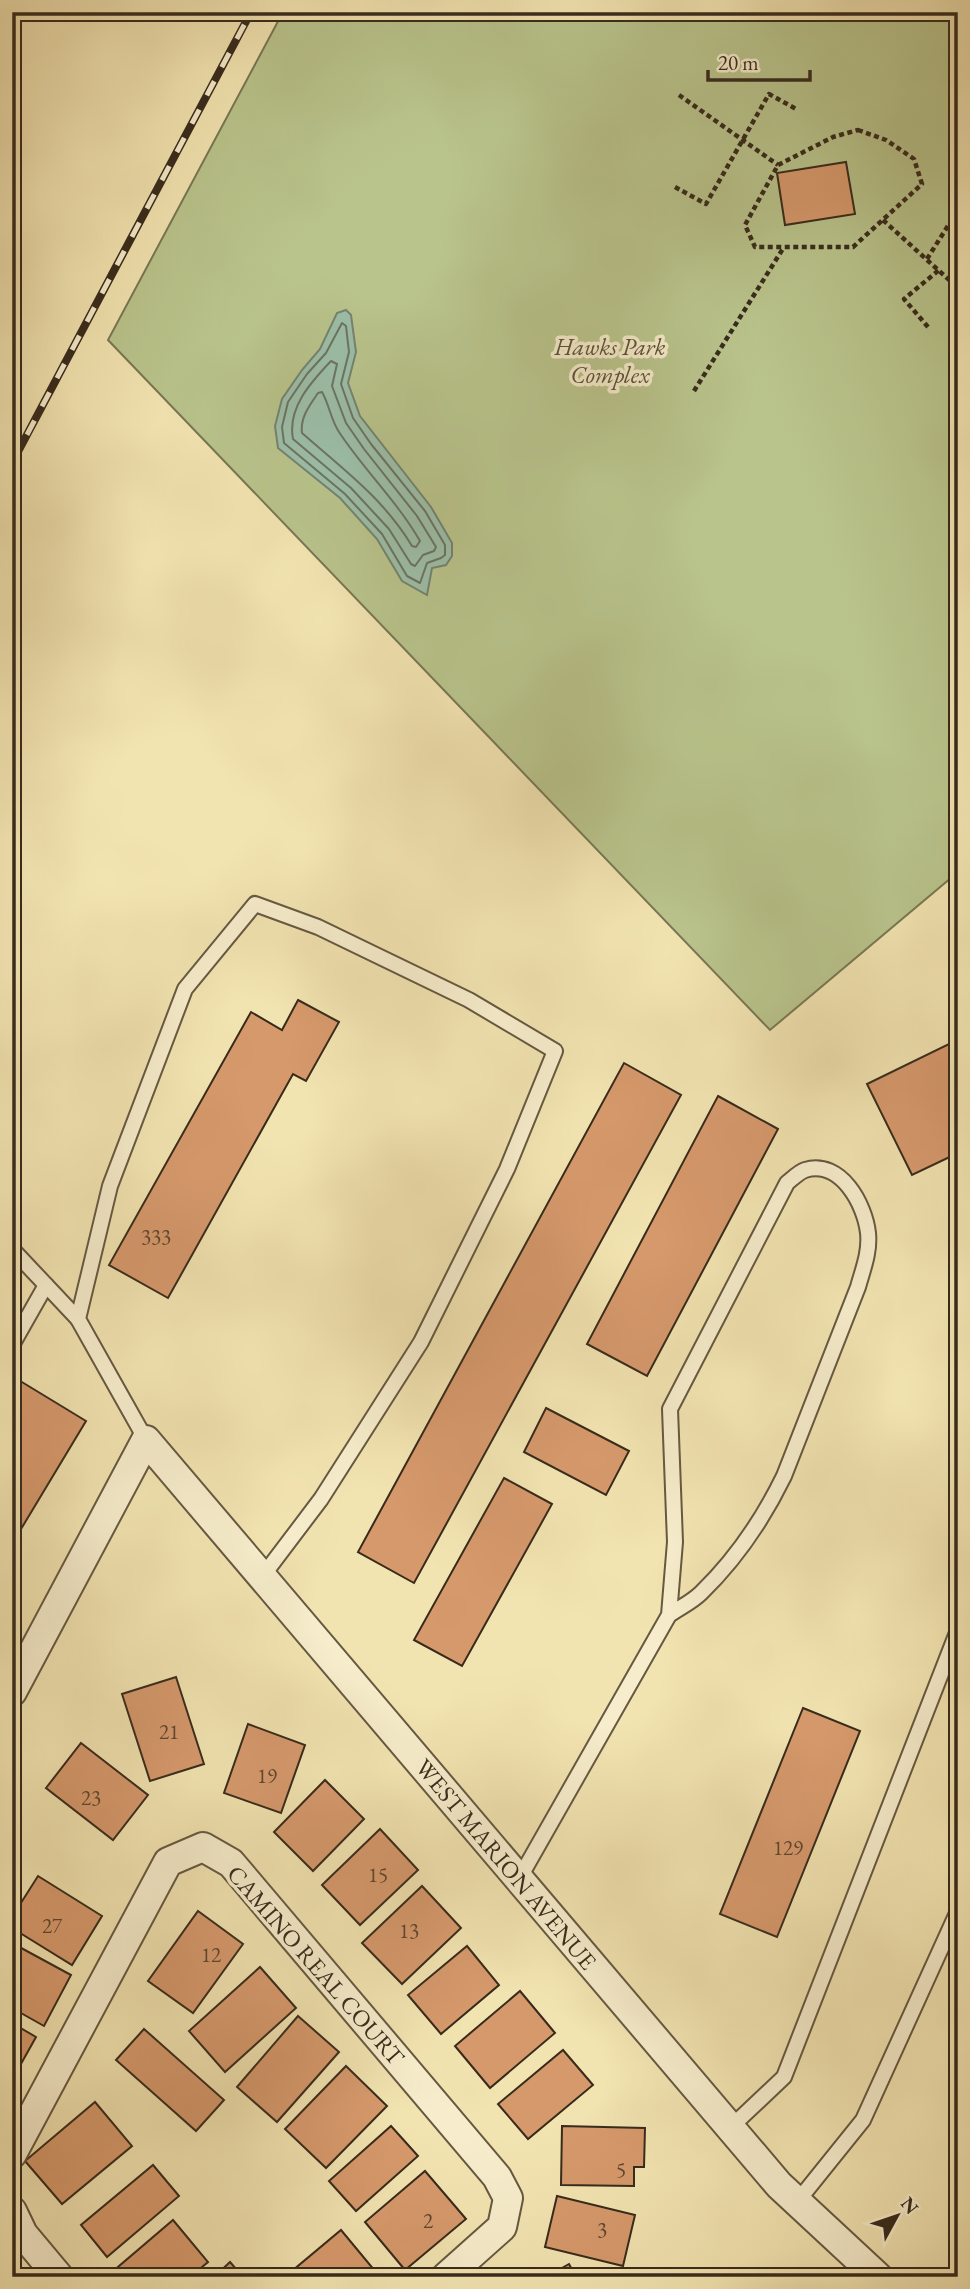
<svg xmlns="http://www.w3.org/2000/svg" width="970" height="2289" font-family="'EB Garamond',serif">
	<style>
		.green { fill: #b9c48c; stroke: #787854; stroke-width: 2 }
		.water { fill: #9cbfa9; stroke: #748471; stroke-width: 2 }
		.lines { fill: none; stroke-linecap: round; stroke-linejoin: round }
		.shore { stroke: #6a7562; stroke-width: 2 }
		.building { fill: #d6996c; stroke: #372b1c; stroke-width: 2 }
		.service-casing { stroke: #665941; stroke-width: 18 }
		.minor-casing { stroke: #665941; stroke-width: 32 }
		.path { stroke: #372b1c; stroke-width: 4.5; stroke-dasharray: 5 3.5; stroke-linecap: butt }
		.service { stroke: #f7edcc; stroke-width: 14 }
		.minor { stroke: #f7edcc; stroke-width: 28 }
		.rail-casing { stroke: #372b1c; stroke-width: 8 }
		.rail { stroke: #f7edcc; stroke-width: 5; stroke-dasharray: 16; stroke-linecap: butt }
		.labels { text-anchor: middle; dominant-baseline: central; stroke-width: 7; stroke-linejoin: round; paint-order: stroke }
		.number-label { font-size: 21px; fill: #5f4630 }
		.park-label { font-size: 24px; font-style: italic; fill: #585138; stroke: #f7edcc }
		.street-label { font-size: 24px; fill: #372b1c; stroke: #f7edcc }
	</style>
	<rect width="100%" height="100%" fill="#f2e4b1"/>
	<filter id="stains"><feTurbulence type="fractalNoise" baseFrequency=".00286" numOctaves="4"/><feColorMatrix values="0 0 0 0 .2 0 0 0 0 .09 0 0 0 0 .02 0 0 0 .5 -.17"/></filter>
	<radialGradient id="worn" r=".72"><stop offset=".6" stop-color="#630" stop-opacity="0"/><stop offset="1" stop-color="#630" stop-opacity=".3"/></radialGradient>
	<polygon class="green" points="283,12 958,12 958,872 770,1030 108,340"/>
	<polygon class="water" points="346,310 351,315 356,352 348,383 360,416 431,507 452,543 452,556 446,565 432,568 427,595 402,581 377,539 340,498 278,448 275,426 282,399 302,370 320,349 337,313"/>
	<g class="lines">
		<g class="shore">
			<polygon points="342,323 346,326 349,352 341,384 353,418 371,444 425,511 445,545 445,555 441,558 427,563 420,583 407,576 382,534 345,494 284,443 282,427 288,402 307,374 326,353"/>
			<path d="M331 361 337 364 332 386 346 423 364 449 417 516 436 547 434 551 423 555 415 566 411 564 389 529 351 488 293 439C287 408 311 382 331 361Z"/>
			<path d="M322 392C329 404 331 420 339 432 364 470 397 501 420 541L416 547 412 546C383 498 344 470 302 433 300 418 309 406 318 393Z"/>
		</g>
	</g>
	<g class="building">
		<polygon points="846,162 855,214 785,225 777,173"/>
		<polygon points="298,1000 339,1022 306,1081 293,1074 168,1298 109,1265 251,1012 282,1030"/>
		<polygon points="953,1042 958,1051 958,1153 912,1175 867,1084"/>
		<polygon points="624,1063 681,1095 414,1583 358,1552"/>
		<polygon points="718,1096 778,1129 647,1376 587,1344"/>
		<polygon points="12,1376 86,1421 12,1544"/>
		<polygon points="546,1408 629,1451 606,1495 524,1452"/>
		<polygon points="504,1478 552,1504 462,1666 414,1640"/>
		<polygon points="176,1677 204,1764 150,1781 122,1694"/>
		<polygon points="803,1708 860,1731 777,1937 720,1914"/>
		<polygon points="248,1724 305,1745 281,1813 224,1793"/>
		<polygon points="81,1743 148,1795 113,1840 46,1788"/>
		<polygon points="325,1780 364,1819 313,1871 274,1832"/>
		<polygon points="380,1829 418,1870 360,1925 322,1885"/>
		<polygon points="38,1876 102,1916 72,1965 12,1928 12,1917"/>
		<polygon points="422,1886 461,1928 402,1984 362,1943"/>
		<polygon points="198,1911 243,1944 193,2013 148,1981"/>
		<polygon points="12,1943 71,1975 44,2026 12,2008"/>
		<polygon points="467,1946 499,1985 441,2034 408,1995"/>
		<polygon points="260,1967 296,2008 225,2072 189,2031"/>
		<polygon points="520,1991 555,2033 490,2088 455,2046"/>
		<polygon points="298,2016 339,2052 277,2122 237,2087"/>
		<polygon points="12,2023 36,2037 12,2080"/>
		<polygon points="144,2029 224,2100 196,2131 116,2060"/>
		<polygon points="563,2050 593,2085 528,2139 498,2104"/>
		<polygon points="346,2066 387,2106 326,2168 285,2129"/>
		<polygon points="95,2102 132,2146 62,2204 25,2161"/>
		<polygon points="391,2126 418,2156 356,2211 329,2181"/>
		<polygon points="562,2126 645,2128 644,2167 634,2167 634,2186 561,2185"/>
		<polygon points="153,2165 179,2196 107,2257 81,2225"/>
		<polygon points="425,2171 466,2219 405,2270 365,2222"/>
		<polygon points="557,2196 635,2215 623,2266 545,2247"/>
		<polygon points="173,2220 208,2262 190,2277 126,2277 118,2267"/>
		<polygon points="341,2230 380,2277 297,2277 292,2271"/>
		<polygon points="230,2262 243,2277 214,2277"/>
		<polygon points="569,2264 576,2277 546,2277"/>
	</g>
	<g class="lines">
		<g class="service-casing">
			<g id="service">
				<polyline points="12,1249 78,1319"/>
				<polyline points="12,1345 46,1285"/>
				<polyline points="146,1440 78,1319 110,1186 185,989 255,904 318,927 469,1000 555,1051 507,1169 421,1342 321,1499 262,1577"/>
				<path d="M519 1879 669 1615 675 1542 670 1409 787 1183C792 1179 799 1172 805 1170 841 1159 865 1205 868 1233 870 1252 863 1269 858 1287L784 1476C763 1519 735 1560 701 1593 692 1602 679 1608 669 1615"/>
				<polyline points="730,2128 784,2077 958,1630"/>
				<polyline points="797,2202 863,2120 958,1911"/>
			</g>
		</g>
		<g class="minor-casing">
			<g id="minor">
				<polyline points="12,1692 146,1440 779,2185 878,2277"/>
				<polyline points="12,2154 168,1862 203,1847 231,1863 497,2177 508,2198 502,2227 446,2277"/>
				<polyline points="12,2211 23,2234 59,2277"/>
			</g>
		</g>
		<g class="path">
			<polyline points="679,95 778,165"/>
			<polygon points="858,130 886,140 914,159 922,184 853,247 755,247 745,225 778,165 833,137"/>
			<polyline points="675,187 706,204 769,94 798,110"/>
			<polyline points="883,220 958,288"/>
			<polyline points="927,259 956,213 958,214"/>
			<polyline points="928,327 904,299 939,270"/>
			<polyline points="694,391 784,247"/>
		</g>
		<use href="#service" class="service"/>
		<use href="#minor" class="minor"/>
		<g class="rail-casing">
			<polyline id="rail" points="12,463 251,12"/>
		</g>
		<use href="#rail" class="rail"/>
	</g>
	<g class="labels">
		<g class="number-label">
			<text x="156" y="1236">333</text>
			<text x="169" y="1731">21</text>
			<text x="267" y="1775">19</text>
			<text x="91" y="1797">23</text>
			<text x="788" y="1847">129</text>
			<text x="378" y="1874">15</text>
			<text x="52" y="1925">27</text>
			<text x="409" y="1930">13</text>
			<text x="211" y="1954">12</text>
			<text x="621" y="2169">5</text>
			<text x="428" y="2220">2</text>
			<text x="602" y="2229">3</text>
		</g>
		<g class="park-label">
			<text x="610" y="346">Hawks Park<tspan x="610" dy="28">Complex</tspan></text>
		</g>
		<g class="street-label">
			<text transform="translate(506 1864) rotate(50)">WEST MARION AVENUE</text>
			<text transform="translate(316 1965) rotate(49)">CAMINO REAL COURT</text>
		</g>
	</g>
	<rect width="970" height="2289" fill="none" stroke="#f2e4b1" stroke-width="42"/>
	<rect x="14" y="14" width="942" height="2261" fill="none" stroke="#372b1c" stroke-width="3.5"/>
	<rect x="21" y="21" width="928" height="2247" fill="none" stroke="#372b1c" stroke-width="2"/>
	<g transform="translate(897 2216) rotate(50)" stroke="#f7edcc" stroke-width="5" paint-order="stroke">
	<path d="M0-5L12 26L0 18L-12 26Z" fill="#372b1c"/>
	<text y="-10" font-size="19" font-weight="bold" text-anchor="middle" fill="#372b1c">N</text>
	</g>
	<path d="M708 70v10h102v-10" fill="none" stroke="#372b1c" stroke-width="3.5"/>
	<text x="718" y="70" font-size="21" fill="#372b1c" stroke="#f7edcc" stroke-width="5" paint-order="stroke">20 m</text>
	<rect width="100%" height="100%" filter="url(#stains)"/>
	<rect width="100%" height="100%" fill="url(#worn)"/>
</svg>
